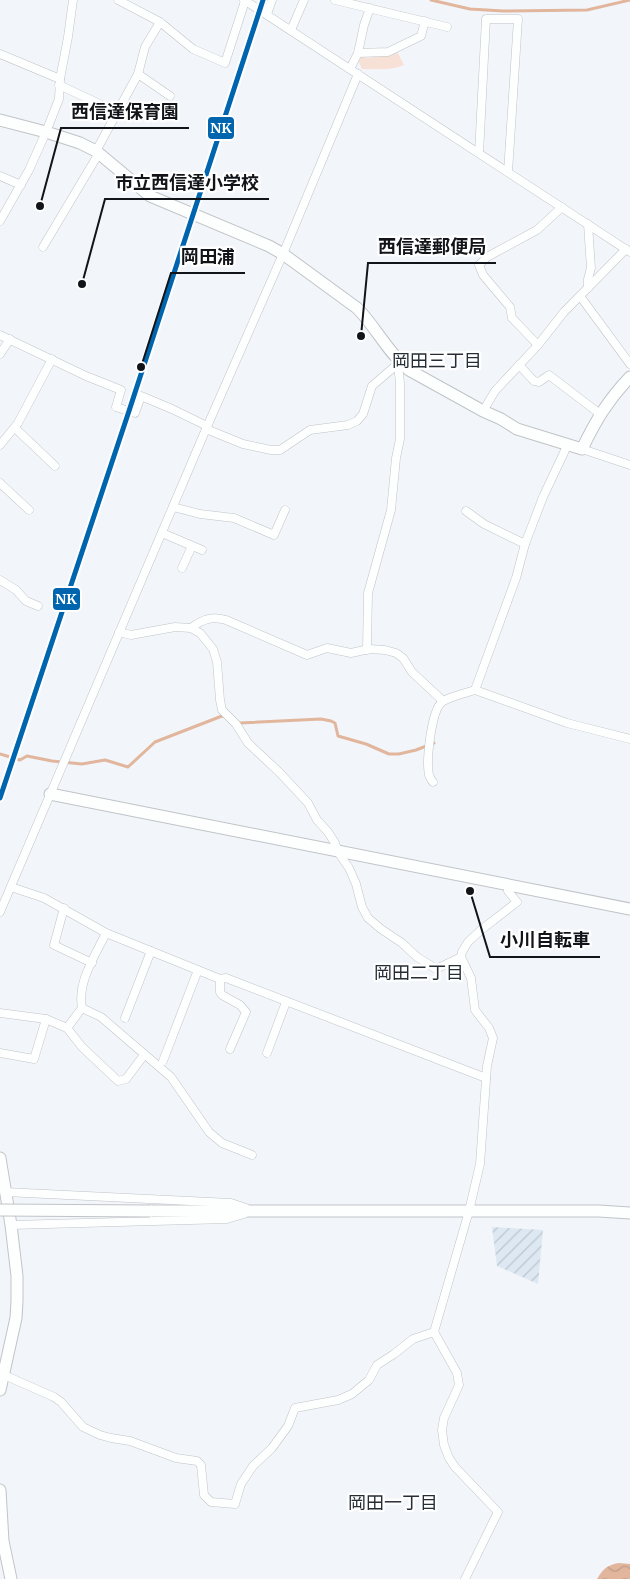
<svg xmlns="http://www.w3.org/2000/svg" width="630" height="1579" font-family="Merriweather,'Noto Sans JP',serif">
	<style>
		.industrial { fill: url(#industrial-furrows) }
		.green { fill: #f7e1d6 }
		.water { fill: url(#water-waves) }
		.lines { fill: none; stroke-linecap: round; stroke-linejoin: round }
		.stream { stroke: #e1b69d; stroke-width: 3 }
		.street-casing { stroke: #c0c4c7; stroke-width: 9 }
		.secondary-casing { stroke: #c0c4c7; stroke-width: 13 }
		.street { stroke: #fdfefe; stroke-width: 8 }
		.secondary { stroke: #fdfefe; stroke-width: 11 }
		.secondary-bridge-casing { stroke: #c0c4c7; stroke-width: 13; stroke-linecap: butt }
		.secondary-bridge { stroke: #fdfefe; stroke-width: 11 }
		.rail-1-casing { stroke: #fff; stroke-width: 9 }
		.rail-1 { stroke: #0065af; stroke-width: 5 }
		.labels { text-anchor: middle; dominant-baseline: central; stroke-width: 4.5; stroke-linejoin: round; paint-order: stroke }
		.neighbourhood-label { font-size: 18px; fill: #262e35; stroke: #fff }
		.leader { fill: none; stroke: #111418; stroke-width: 2 }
		.callout-dot { fill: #111418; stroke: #fff; stroke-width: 2 }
		.callout-label { font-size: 18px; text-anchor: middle; font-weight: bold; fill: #111418; stroke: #fff; stroke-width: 4.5; stroke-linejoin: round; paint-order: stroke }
		.line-badge { stroke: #fff; stroke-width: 2 }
		.badge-label { font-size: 14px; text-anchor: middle; font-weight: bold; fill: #fff }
	</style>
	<defs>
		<pattern id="industrial-furrows" width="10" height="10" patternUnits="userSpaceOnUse" patternTransform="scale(1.25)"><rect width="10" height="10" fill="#dde8f2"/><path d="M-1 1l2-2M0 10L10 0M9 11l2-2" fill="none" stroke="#bdc6cf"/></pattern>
		<pattern id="water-waves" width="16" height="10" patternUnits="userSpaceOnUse" patternTransform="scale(1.25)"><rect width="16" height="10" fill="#e1b69d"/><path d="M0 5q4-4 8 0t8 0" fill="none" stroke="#c09c86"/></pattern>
	</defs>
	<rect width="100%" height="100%" fill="#f2f6fa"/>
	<polygon class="industrial" points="492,1227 543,1230 538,1284 497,1266"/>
	<path class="green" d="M397 51 404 65C390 71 376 69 362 69L359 62 360 57 371 58V54Z"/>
	<path class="water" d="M619 1563 630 1564V1579H597C603 1569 607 1565 619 1563Z"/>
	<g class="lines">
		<g class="stream">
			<polyline points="431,0 470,9 503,11 587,10 630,0"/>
			<polyline points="236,721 240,723 321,719 331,721 335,723 338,736 366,744 389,754 399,754 416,750 434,743"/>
			<polyline points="0,754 20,760 27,756 52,761 82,764 105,760 128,767 155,742 222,716 226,717"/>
		</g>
		<g class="street-casing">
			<g id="street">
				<polyline points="118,0 160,22 193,49 225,63 245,1"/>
				<polyline points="244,0 630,252"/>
				<polyline points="335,0 447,27"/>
				<polyline points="267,14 272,0"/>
				<polyline points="291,30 304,0"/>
				<polyline points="358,53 388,52 421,36 425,21"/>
				<polyline points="0,54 60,79"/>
				<polyline points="350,69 358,53 364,25 370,8"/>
				<polyline points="138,74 170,96"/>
				<polyline points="59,85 117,112"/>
				<polyline points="96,151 138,74 145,47 160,22"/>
				<polyline points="479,153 486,19 518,19 508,172"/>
				<polyline points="0,176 21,185"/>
				<polyline points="0,221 29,170 46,132 59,99 60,79 68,37 73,0"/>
				<polyline points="43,247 99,153"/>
				<polyline points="588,288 588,279 591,268 588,224"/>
				<polyline points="580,296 630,364"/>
				<polyline points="0,335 86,376 121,390 116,407 135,413 141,396 172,409 207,426"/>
				<polyline points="538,345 512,318 510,307 483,275 479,265 487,257 537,230 562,207"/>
				<polyline points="0,354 10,339"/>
				<polyline points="519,365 534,381 539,382 549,375 600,414"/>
				<polyline points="483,411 495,391 538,345 564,312 626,249"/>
				<polyline points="15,428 55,466"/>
				<polyline points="206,429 243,444 271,450 280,450 310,430 348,425 357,421 363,414 372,386 400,362"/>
				<polyline points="568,444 543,497 525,544 516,578 475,690 567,723 630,739"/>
				<polyline points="0,445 18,423 52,359"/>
				<polyline points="582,449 630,465"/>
				<polyline points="0,483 29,510"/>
				<polyline points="173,507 200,514 234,518 274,535 285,510"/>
				<polyline points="466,511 484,524 525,544"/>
				<polyline points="162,533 202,550"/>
				<polyline points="182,568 192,546"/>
				<polyline points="0,580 16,590 26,601 38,606"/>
				<path d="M191 628C203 619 212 616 226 620L307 655 327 648 351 653 369 649 385 650 396 653 403 658 412 672 443 701"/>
				<polyline points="119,632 131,635 175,627 191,628 200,633 213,649 217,662 220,700 222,710 236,724 248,743 280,773 308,803 317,820 328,832 335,843 338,852 349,868 356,884 362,907 368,918 381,929 402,943 417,957 436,969 461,957"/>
				<polyline points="367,650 368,593 391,510 396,458 400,439 400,383 398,365"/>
				<path d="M433 782C431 780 430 777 429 775 426 762 431 711 442 702 448 697 466 693 475 690"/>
				<polyline points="11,887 44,898 106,933 220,979 226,978 486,1078"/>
				<polyline points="64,908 54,945 92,963"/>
				<polyline points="0,912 206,429 283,254 358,74"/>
				<polyline points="220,979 220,992 222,995 240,1005 246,1012 230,1049"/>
				<polyline points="82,1008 101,1017 171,1077 209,1132 222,1143 252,1155"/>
				<polyline points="0,1013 46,1019 67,1028 82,1047 118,1081 126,1079 144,1055"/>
				<polyline points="125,1018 151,951"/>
				<path d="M67 1028 82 1008C77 982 95 956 106 933"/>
				<polyline points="0,1053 34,1059 46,1019"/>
				<polyline points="267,1053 286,1002"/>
				<polyline points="163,1061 198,970"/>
				<polyline points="5,1192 231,1203 246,1208"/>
				<polyline points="11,1225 227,1219 244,1214"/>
				<polyline points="434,1332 457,1373 459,1385 444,1418 442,1430 444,1445 449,1458 455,1467 498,1512 465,1579"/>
				<polyline points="4,1375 54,1397 61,1402 83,1427 100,1435 111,1438 130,1441 176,1458 197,1461 201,1465 204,1495 211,1502 235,1504 241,1484 253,1466 272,1448 288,1426 295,1408 338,1400 352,1394 369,1380 377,1365 394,1354 413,1339 434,1332 469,1211 480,1164 487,1066 493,1038 489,1028 475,1010 471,978 461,957 462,952 468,942 481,930 517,902 508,891 509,886"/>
			</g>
		</g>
		<g class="secondary-casing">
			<g id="secondary">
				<path d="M0 120 46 132 80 143 96 151 150 196 269 246 283 254 357 308C376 327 388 353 409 370L483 411 501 419 517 429 582 449C596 420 608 400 630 377"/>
				<polyline points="50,794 630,909"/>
				<polyline points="0,1158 11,1225 17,1276 17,1301 16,1318 0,1390"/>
				<polyline points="150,1211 599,1211 630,1213"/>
				<polyline points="0,1490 3,1541 11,1579"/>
			</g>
		</g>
		<use href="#street" class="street"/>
		<use href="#secondary" class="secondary"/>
		<g class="secondary-bridge-casing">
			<polyline id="secondary-bridge" points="0,1210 150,1211"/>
		</g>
		<use href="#secondary-bridge" class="secondary-bridge"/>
		<g class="rail-1-casing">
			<polyline id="rail-1" points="0,798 129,411 263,0"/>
		</g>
		<use href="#rail-1" class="rail-1"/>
	</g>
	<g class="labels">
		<g class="neighbourhood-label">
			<text x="437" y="360">岡田三丁目</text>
			<text x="419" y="972">岡田二丁目</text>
			<text x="393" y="1502">岡田一丁目</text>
		</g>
	</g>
	<path class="leader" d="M40 206L61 128H189M82 284L105 199H269M361 336L368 263H496M141 367L171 273H245M470 891L490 957H600"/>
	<g class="callout-dot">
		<circle cx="40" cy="206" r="5"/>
		<circle cx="82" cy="284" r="5"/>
		<circle cx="361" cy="336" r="5"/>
		<circle cx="141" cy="367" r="5"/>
		<circle cx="470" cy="891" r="5"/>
	</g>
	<g class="callout-label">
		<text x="125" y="118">西信達保育園</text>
		<text x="187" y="189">市立西信達小学校</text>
		<text x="432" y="253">西信達郵便局</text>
		<text x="208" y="263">岡田浦</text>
		<text x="545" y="946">小川自転車</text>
	</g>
	<g class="line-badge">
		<rect x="207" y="116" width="28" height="24" rx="5" fill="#0065af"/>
		<rect x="52" y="587" width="29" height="24" rx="5" fill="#0065af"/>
	</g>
	<g class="badge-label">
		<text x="221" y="133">NK</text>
		<text x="66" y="604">NK</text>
	</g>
</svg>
